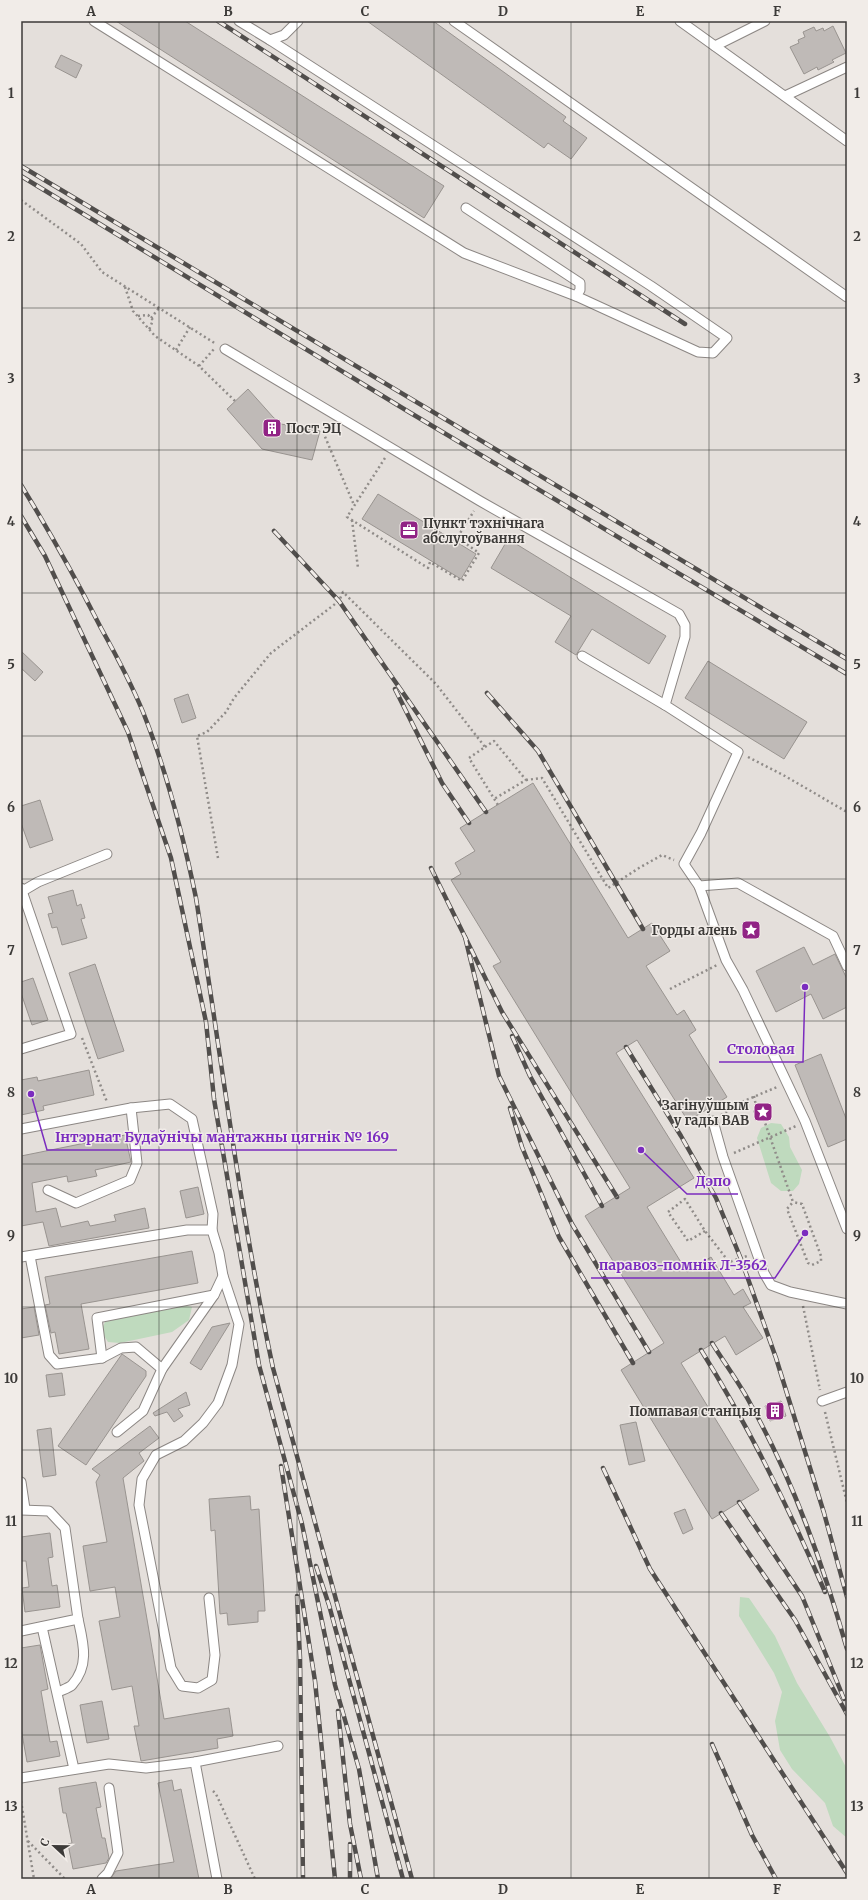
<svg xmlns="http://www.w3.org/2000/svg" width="868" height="1900" font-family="Merriweather,serif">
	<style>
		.green { fill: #bfdabe }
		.building { fill: #bfbab7; stroke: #999490 }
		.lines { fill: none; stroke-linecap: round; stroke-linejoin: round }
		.service-casing { stroke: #8c8784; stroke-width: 11 }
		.path { stroke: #908c89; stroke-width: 2.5; stroke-dasharray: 2 3; stroke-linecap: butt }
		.service { stroke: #fff; stroke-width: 9 }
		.rail-casing { stroke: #514e4c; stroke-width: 4.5 }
		.rail { stroke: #f1ece8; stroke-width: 3; stroke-dasharray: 9; stroke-linecap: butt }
		.grid { fill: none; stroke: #3c3a38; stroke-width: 1; stroke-opacity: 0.55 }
		.labels { text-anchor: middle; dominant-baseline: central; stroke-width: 3; stroke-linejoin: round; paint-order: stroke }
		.poi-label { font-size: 13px; font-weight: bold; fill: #3c3a38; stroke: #f1ece8; text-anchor: end }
		.leader { fill: none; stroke: #7b2cbf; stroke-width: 1.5 }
		.callout-dot { fill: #7b2cbf; stroke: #f1ece8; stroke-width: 1.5 }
		.callout-label { font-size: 14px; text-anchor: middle; font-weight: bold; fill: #7b2cbf; stroke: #f1ece8; stroke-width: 3; stroke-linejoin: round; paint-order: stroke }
		.neatline { fill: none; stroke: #3c3a38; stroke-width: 1.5 }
		.grid-label { font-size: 13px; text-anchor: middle; font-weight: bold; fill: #3c3a38 }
	</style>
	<rect width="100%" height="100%" fill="#e4dfdb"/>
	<g class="green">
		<polygon points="771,1123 781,1124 789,1137 790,1147 802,1170 799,1184 793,1191 781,1191 771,1183 757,1138 761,1128"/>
		<polygon points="177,1304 192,1307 189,1320 172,1332 120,1343 108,1342 101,1331 105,1322"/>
		<polygon points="740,1597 749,1598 775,1636 797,1683 830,1737 847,1769 847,1838 833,1826 825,1803 792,1769 780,1750 775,1721 782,1692 774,1673 739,1616"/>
	</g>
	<g class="building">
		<polygon points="116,21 185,21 444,186 424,218"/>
		<polygon points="367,21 433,21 566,117 563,121 587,138 571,159 548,143 544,148"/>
		<polygon points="833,26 846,53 832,60 834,62 818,70 817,67 804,74 790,47 799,43 798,40 805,37 803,32 814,27 816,31 823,28 824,31"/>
		<polygon points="61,55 82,65 76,78 55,67"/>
		<polygon points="248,389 273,417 281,424 320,431 312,460 262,449 227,409"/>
		<polygon points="378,494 476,554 461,579 362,519"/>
		<polygon points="508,539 666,636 649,664 592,629 576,655 555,642 571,616 491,568"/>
		<polygon points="21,651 43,672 35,681 21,668"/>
		<polygon points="708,661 807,722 784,759 685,698"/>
		<polygon points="188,694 196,718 182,723 174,699"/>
		<polygon points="533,783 628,938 652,923 670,951 646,966 677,1015 684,1010 696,1030 689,1035 727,1097 688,1121 637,1040 616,1053 694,1178 647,1207 687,1272 711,1257 734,1295 743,1289 751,1303 743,1307 763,1338 736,1355 725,1336 681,1363 759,1490 712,1519 621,1370 664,1343 585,1216 630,1188 493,966 501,962 451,880 461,874 455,863 475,851 460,828"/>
		<polygon points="40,800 53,840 30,848 21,823 21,806"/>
		<polygon points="73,890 77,906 81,904 85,918 81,919 87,938 62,945 57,927 52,928 48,914 53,913 48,897"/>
		<polygon points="804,947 813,965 835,954 847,979 847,1007 823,1019 811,994 776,1012 756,971"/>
		<polygon points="95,964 124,1051 98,1059 69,973"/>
		<polygon points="33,978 48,1020 32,1025 21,993 21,982"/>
		<polygon points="821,1054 847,1121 847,1139 828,1147 795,1065"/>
		<polygon points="89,1070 94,1095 43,1106 44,1110 21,1115 21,1080 37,1077 38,1081"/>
		<polygon points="125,1135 131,1162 95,1170 97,1176 68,1182 67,1176 32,1183 36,1212 56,1208 61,1227 88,1221 90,1226 116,1221 114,1215 145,1208 149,1228 49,1246 43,1222 21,1226 21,1156"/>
		<polygon points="198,1187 204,1214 186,1218 180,1191"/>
		<polygon points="192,1251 198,1283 81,1304 89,1349 59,1354 55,1332 51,1333 45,1305 50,1304 45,1277"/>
		<polygon points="34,1307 39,1335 21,1338 21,1309"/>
		<polygon points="230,1323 201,1370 190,1363 212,1327"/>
		<polygon points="122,1354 146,1371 146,1376 86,1465 58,1446"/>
		<polygon points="62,1373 65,1395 49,1397 46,1375"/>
		<polygon points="186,1392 190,1405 178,1409 183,1416 174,1422 167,1412 155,1416 153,1413"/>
		<polygon points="781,1401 786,1416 770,1421 765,1406"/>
		<polygon points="636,1422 645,1461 629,1465 620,1425"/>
		<polygon points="150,1426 159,1438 139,1453 144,1461 123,1478 164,1719 229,1708 233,1736 217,1739 218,1748 141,1761 134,1726 139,1726 132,1686 112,1690 99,1621 120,1617 115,1587 90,1591 83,1546 107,1542 96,1482 100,1475 92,1469"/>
		<polygon points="51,1428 56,1475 43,1477 37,1430"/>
		<polygon points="250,1496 251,1510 259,1509 265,1611 258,1611 258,1622 228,1625 227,1613 220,1614 215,1530 211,1531 209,1499"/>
		<polygon points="685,1509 693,1529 683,1534 674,1513"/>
		<polygon points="50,1533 53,1557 48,1558 52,1586 57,1585 60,1607 25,1612 22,1588 29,1587 26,1561 21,1561 21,1537"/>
		<polygon points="40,1645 48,1689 41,1691 50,1742 57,1741 60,1756 27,1762 21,1728 21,1648"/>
		<polygon points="102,1701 109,1739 87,1743 80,1705"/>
		<polygon points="172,1780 174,1791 181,1789 199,1879 110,1879 116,1871 174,1862 158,1783"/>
		<polygon points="96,1782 101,1807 96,1808 102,1838 105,1838 109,1858 106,1863 73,1869 68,1844 72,1843 66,1813 63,1813 59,1788"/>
	</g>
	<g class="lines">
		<g class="service-casing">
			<g id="service">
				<polyline points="94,21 464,253 576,296 580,290 580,283 466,208"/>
				<polyline points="239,21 270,40 284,35 298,21"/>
				<polyline points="454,21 847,297"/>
				<polyline points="680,21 847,141"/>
				<polyline points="270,40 651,286 727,338 713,353 698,352 576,296"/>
				<polyline points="715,46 765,21"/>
				<polyline points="785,96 847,67"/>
				<polyline points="225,349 480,501 679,614 685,625 685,637 665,705 738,752 701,833 684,864 699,886 726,960 743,990 805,1121 847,1229"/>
				<polyline points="582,656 665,705"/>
				<polyline points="699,886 738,883 833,936 847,966"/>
				<polyline points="21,888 71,1034 21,1049"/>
				<polyline points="21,892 38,882 107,854"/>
				<polyline points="713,1121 723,1157 764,1273 771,1285 790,1292 847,1304"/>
				<polyline points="21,1129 131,1108 170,1104 192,1119 213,1214 212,1230"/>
				<polyline points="48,1190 76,1203 130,1180 137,1163 131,1108"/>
				<polyline points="30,1256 49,1355 57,1364 102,1358 121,1348 136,1347 162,1369"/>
				<polyline points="21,1257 187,1230 212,1230 219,1253 223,1276 214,1295 162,1369 143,1411 117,1432"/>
				<polyline points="102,1358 97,1318 214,1295"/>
				<polyline points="822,1401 847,1392"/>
				<polyline points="21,1482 25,1509"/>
				<polyline points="21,1510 49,1511 65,1528 78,1619 21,1631"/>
				<polyline points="209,1598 215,1655 212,1680 198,1688 182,1686 171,1668 139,1505 142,1479 156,1455 184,1441 203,1423 218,1403 232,1365 239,1324 223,1276"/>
				<polyline points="42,1627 74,1769"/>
				<path d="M58 1692C62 1690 69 1688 72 1685 90 1665 83 1642 78 1619"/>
				<polyline points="195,1762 217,1879"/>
				<polyline points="21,1778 109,1764 146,1768 195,1762 278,1746"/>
				<polyline points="102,1879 108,1873 118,1853 109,1788"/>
			</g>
		</g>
		<g class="path">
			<polyline points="21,200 81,244 102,272 216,344"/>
			<polyline points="125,287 133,311 155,336 199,366 235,401"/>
			<polyline points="138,316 148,315 153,320 149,330"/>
			<polyline points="151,318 159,308"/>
			<polyline points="176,350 190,327"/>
			<polyline points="199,366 214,349"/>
			<polyline points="327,423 323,432 354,505"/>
			<polyline points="385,458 347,517 428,568 430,562 462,581 479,553 458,538"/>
			<polyline points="352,520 358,568"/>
			<polyline points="455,541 474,511"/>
			<polyline points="485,747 494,741 526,780 494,799"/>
			<polyline points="748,757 785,776 847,812"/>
			<polyline points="526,780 542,778 608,888 639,868 662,855 674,860"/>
			<polyline points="218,858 197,736 207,732 226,712 234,698 271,653 339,601 343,592 436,684 485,747 469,758 498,805"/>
			<polyline points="670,989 717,965"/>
			<polyline points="82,1038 107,1102"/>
			<polyline points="754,1096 756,1106 754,1113 757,1119 764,1120 793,1202 787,1209 808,1263 812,1265 821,1261 821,1256 802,1204 793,1202"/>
			<polyline points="756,1106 763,1104 768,1107 769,1112 764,1120"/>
			<polyline points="721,1115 744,1101 777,1087"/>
			<polyline points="734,1153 796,1126"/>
			<polyline points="705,1231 688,1241 668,1212 685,1199 705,1231 729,1262 747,1256"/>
			<polyline points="803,1306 820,1390"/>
			<polyline points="825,1412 847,1503"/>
			<polyline points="213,1791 216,1794 255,1879"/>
			<polyline points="21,1801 34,1879"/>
			<polyline points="28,1841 65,1879"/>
		</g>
		<use href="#service" class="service"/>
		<g class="rail-casing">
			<g id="rail">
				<polyline points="218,21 685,324"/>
				<polyline points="21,166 847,659"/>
				<polyline points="21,176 409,412 847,674"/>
				<path d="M21 485C50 532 76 579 101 628 116 655 131 683 143 712 167 772 183 835 196 898 221 1055 240 1213 273 1368L412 1879"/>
				<polyline points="21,516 45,556 128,732 171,858 206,1022 214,1099 259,1365 302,1524 335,1685 359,1769 378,1879"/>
				<polyline points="274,531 339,601 486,812"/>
				<polyline points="395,689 442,783 469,823"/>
				<polyline points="487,693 538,751 643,929"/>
				<polyline points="431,868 502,1012 617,1197"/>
				<polyline points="465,937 499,1076 572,1224 649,1352"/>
				<polyline points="512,1036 530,1076 602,1206"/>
				<polyline points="626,1047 681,1136 716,1198 741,1259 776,1358 824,1513 847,1597"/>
				<polyline points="510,1108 522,1147 559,1237 633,1363"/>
				<path d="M712 1343C725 1364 740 1384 751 1405 794 1482 823 1564 847 1649"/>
				<path d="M701 1350C749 1427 789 1508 825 1592"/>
				<polyline points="281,1466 315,1681 335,1879"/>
				<polyline points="603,1468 650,1569 847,1873"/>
				<polyline points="739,1502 802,1596 844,1699"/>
				<polyline points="721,1513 795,1620 847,1714"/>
				<polyline points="316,1566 329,1605 403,1879"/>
				<polyline points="297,1596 300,1658 303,1879"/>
				<polyline points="338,1711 350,1824 361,1879"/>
				<polyline points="712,1744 752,1835 776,1879"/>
				<polyline points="350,1844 350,1879"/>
			</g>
		</g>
		<use href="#rail" class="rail"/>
	</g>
	<path class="grid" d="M159 21V1879M297 21V1879M434 21V1879M571 21V1879M709 21V1879M21 165H847M21 308H847M21 450H847M21 593H847M21 736H847M21 879H847M21 1021H847M21 1164H847M21 1307H847M21 1450H847M21 1592H847M21 1735H847"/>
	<defs>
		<g id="building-square" transform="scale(1)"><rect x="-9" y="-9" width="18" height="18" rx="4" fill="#912385" stroke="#f1ece8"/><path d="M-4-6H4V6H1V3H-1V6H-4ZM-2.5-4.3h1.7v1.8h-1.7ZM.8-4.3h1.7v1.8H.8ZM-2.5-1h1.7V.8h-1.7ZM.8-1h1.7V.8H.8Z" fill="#fff"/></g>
		<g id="office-square" transform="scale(1)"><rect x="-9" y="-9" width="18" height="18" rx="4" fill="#912385" stroke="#f1ece8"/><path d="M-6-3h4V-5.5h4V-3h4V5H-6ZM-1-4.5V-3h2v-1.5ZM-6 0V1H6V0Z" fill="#fff"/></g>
		<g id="sight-square" transform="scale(1)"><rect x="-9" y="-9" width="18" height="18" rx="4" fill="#912385" stroke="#f1ece8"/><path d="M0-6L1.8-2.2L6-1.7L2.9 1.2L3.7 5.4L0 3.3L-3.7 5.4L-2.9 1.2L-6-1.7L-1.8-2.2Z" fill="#fff"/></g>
	</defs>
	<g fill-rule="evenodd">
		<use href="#building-square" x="272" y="428"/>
		<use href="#office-square" x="409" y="530"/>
		<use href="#sight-square" x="751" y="930"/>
		<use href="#sight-square" x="763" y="1112"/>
		<use href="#building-square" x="775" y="1411"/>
	</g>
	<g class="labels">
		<g class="poi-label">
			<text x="286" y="428" text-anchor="start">Пост ЭЦ</text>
			<text x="423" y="523" text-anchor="start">Пункт тэхнічнага<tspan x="423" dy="15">абслугоўвання</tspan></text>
			<text x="737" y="930">Горды алень</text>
			<text x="749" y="1105">Загінуўшым<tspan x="749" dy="15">у гады ВАВ</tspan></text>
			<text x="761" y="1411">Помпавая станцыя</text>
		</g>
	</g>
	<path class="leader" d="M805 987L803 1062H719M31 1094L47 1150H397M641 1150L687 1194H738M805 1233L775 1278H591"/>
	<g class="callout-dot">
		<circle cx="805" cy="987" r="4"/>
		<circle cx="31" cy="1094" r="4"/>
		<circle cx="641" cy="1150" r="4"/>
		<circle cx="805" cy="1233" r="4"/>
	</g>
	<g class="callout-label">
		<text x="761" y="1054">Столовая</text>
		<text x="222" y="1142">Інтэрнат Будаўнічы мантажны цягнік № 169</text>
		<text x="713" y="1186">Дэпо</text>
		<text x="683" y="1270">паравоз-помнік Л-3562</text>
	</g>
	<rect width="868" height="1900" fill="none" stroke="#f1ece8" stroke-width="44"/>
	<g transform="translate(54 1846) rotate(292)" stroke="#f1ece8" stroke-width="3" paint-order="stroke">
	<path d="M0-3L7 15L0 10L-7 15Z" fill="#3c3a38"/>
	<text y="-6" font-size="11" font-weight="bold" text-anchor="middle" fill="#3c3a38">С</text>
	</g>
	<rect x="22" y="22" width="824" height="1856" class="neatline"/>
	<g class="grid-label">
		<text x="91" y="16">A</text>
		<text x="228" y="16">B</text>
		<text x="365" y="16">C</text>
		<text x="503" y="16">D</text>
		<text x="640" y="16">E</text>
		<text x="777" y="16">F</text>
		<text x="11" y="98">1</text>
		<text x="857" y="98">1</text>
		<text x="11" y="241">2</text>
		<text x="857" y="241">2</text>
		<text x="11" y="383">3</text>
		<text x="857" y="383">3</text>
		<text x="11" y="526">4</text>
		<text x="857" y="526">4</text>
		<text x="11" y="669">5</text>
		<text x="857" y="669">5</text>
		<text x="11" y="812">6</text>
		<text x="857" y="812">6</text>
		<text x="11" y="955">7</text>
		<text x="857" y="955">7</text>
		<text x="11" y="1097">8</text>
		<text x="857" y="1097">8</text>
		<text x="11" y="1240">9</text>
		<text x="857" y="1240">9</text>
		<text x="11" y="1383">10</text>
		<text x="857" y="1383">10</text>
		<text x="11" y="1526">11</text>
		<text x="857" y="1526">11</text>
		<text x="11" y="1668">12</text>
		<text x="857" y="1668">12</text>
		<text x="11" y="1811">13</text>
		<text x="857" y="1811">13</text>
		<text x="91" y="1894">A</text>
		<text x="228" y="1894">B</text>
		<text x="365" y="1894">C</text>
		<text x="503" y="1894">D</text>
		<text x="640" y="1894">E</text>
		<text x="777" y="1894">F</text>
	</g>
</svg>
